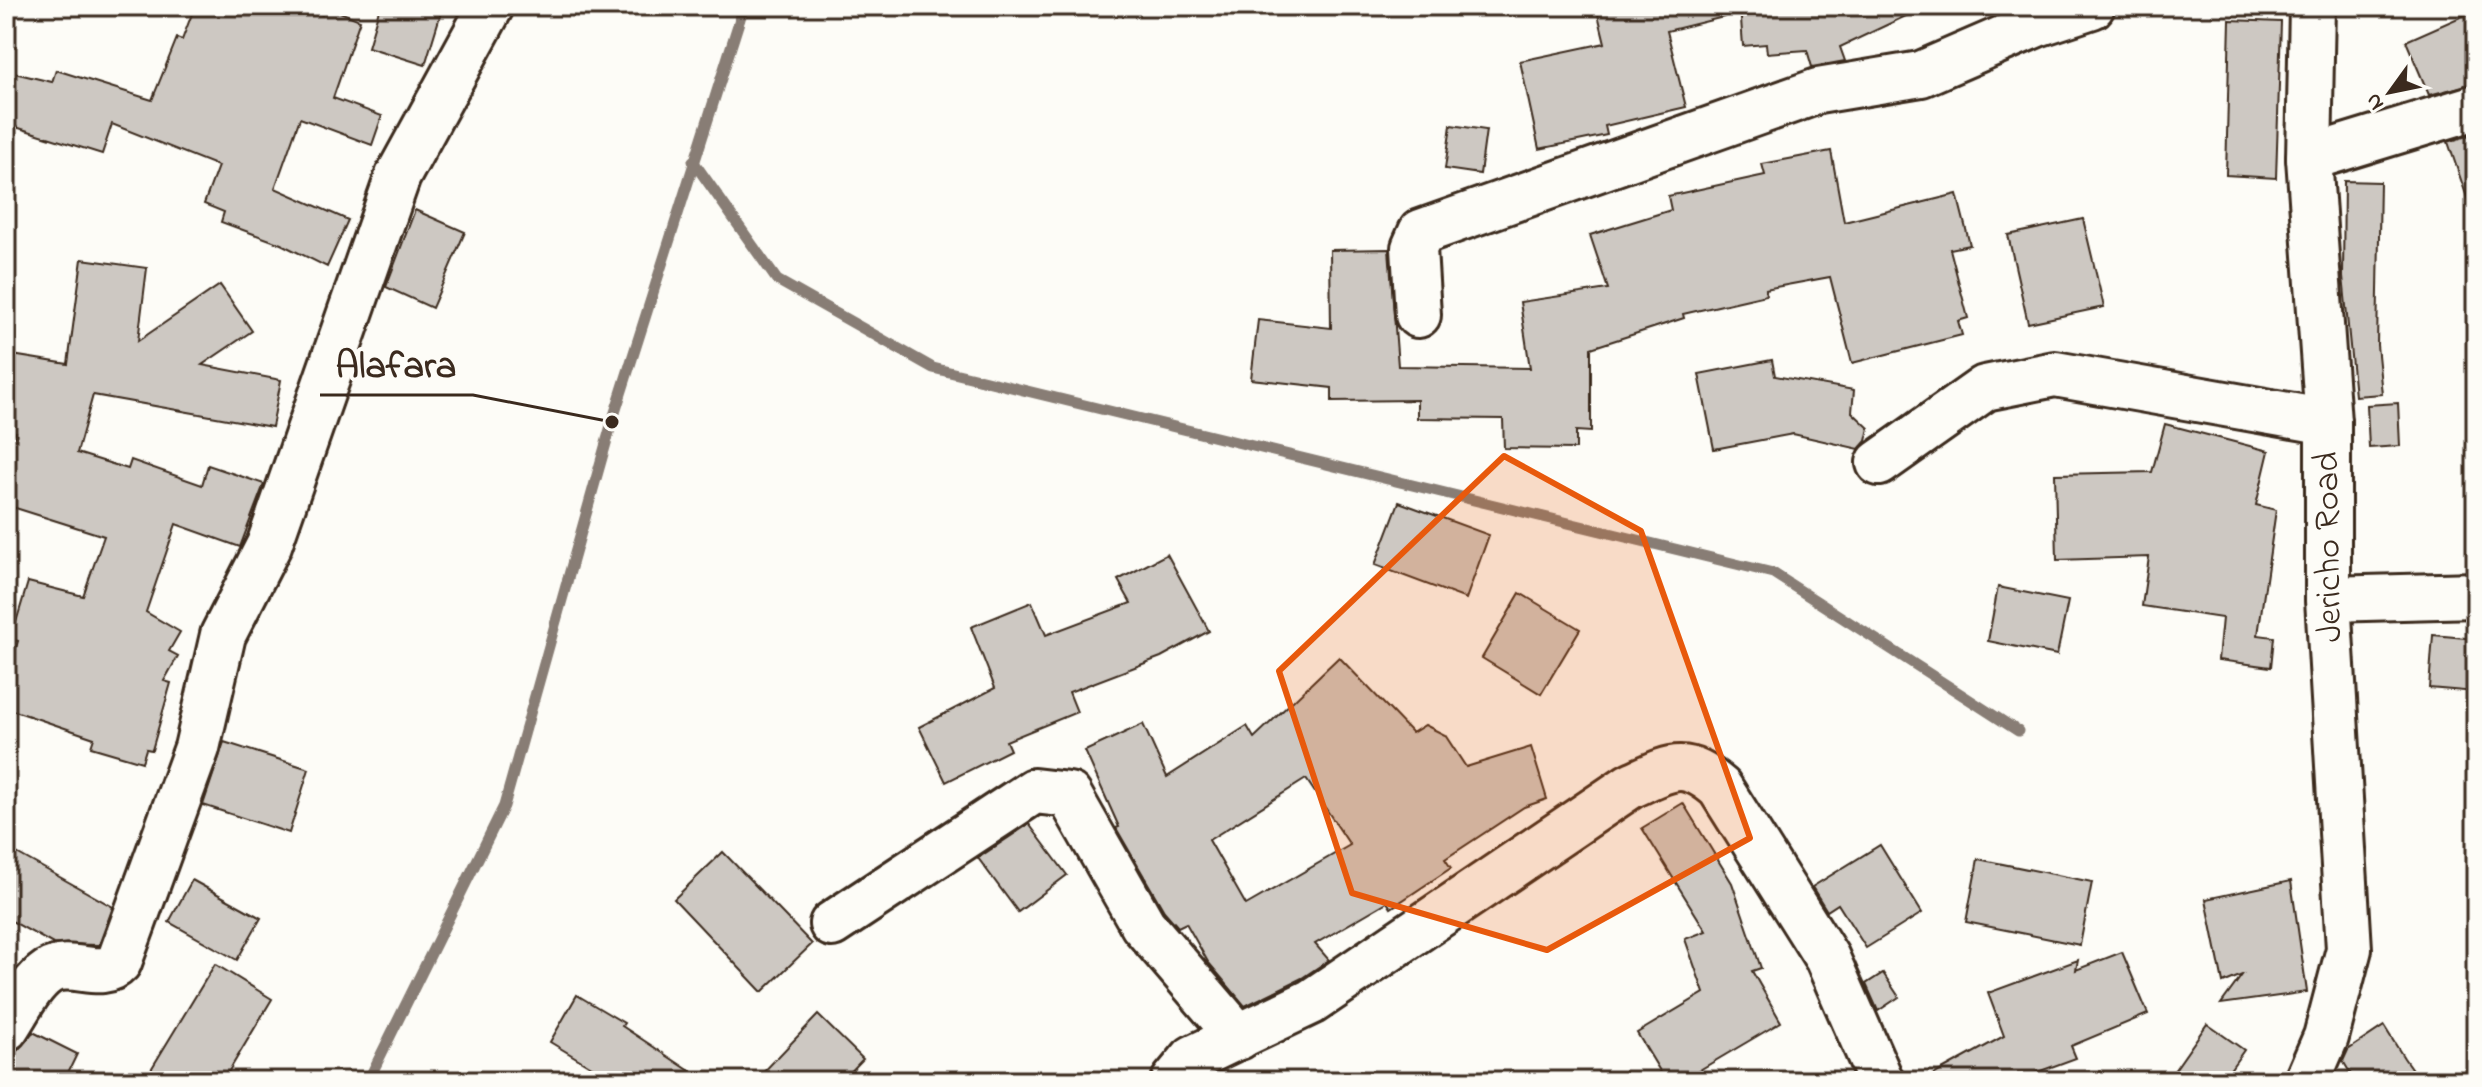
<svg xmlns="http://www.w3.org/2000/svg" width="2482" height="1087" font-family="'Indie Flower',sans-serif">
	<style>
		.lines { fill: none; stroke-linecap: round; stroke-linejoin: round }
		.stream { stroke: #887d74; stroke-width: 11 }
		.building { fill: #cdc8c2; stroke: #3b2a1e; stroke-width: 2; fill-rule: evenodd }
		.minor-casing { stroke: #3b2a1e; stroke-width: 50 }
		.minor { stroke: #fdfcf7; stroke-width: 44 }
		.marked { fill: #e8590c; fill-opacity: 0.2; stroke: #e8590c; stroke-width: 6; stroke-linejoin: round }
		.labels { text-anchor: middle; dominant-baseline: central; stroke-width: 8; stroke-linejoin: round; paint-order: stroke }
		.street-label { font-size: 36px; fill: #3b2a1e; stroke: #fdfcf7 }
		.leader { fill: none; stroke: #3b2a1e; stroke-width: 3 }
		.callout-dot { fill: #3b2a1e; stroke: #fdfcf7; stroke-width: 3 }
		.callout-label { font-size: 38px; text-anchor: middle; font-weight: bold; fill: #3b2a1e; stroke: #fdfcf7; stroke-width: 8; stroke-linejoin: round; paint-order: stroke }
	</style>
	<rect width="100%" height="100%" fill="#fdfcf7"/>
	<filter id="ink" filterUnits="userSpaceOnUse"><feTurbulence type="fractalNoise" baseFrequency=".0125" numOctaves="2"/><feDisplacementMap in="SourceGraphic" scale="16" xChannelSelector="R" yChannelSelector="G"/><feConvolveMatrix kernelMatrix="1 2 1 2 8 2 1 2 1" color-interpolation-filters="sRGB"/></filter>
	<g filter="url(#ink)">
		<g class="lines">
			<g class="stream">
				<polyline points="693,161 777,280 933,368 1773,573 2018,731"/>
				<polyline points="368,1081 504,806 612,422 744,6"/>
			</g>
		</g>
		<g class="building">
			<polygon points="195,6 296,6 322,15 325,6 360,20 333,98 382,116 372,145 300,118 275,188 348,220 327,267 281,244 221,222 224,212 204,204 218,166 112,124 102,154 6,124 6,71 52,82 56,70 152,100 177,38 182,40"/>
			<polygon points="380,6 443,6 425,65 368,47"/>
			<polygon points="1596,6 1723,6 1724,17 1667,31 1686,107 1605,126 1607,135 1539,149 1520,61 1605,43"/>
			<polygon points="1740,6 1927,6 1840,47 1845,61 1812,67 1807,50 1767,53 1766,44 1743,46"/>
			<polygon points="2476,10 2476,83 2429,95 2406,41"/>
			<polygon points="2230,20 2281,22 2276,178 2226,175"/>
			<polygon points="1451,125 1486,130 1480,174 1445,169"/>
			<polygon points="2476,133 2476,208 2471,209 2448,142"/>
			<polygon points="1831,151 1844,222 1957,194 1970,245 1950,249 1968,318 1958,321 1962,335 1852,363 1830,277 1765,289 1766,295 1683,314 1684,318 1591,348 1591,432 1576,431 1576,449 1504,448 1503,419 1417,418 1417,400 1332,401 1332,388 1251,379 1258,320 1331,328 1330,250 1389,249 1398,366 1530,368 1520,302 1608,289 1590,235 1671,210 1668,196 1765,175 1762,164"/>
			<polygon points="2344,181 2380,182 2377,345 2382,394 2355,396 2343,276"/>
			<polygon points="415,210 465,232 432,308 386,287"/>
			<polygon points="2083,219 2104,307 2028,323 2008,235"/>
			<polygon points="82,259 147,268 138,341 220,285 252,331 202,365 281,380 272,427 93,395 77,453 128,469 131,460 202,485 208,465 264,484 240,547 176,524 146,612 180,632 169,651 178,656 164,681 171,683 152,750 146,749 142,762 91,747 94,738 6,708 6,678 18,641 11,639 28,582 83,596 104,536 6,505 6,465 16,432 6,431 6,354 68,364"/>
			<polygon points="1772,360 1775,376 1854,390 1852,412 1869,428 1866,441 1859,449 1793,434 1714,449 1699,374"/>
			<polygon points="2398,403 2400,446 2369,448 2367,405"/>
			<polygon points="2165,424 2269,451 2256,505 2276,510 2258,635 2274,637 2271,667 2218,660 2222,618 2142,606 2149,557 2057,560 2055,474 2152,472"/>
			<polygon points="1399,502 1489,535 1466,599 1375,565"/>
			<polygon points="1167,554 1209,631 1161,657 1069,692 1077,712 1006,741 1010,750 946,782 919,727 995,688 971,627 1032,602 1046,635 1131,603 1118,580"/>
			<polygon points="1998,587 2068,601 2057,655 1988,641"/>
			<polygon points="1520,593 1580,629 1541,694 1482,658"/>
			<polygon points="2433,635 2476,639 2476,692 2429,688"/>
			<path d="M1339 657 1412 733 1425 725 1445 735 1466 767 1531 747 1547 799 1524 807 1445 859 1451 868 1391 908 1387 902 1315 944 1329 960 1302 978 1245 1006 1208 962 1186 923 1178 927 1164 911 1116 828 1119 827 1085 751 1143 724 1167 777 1247 726 1254 738ZM1306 779 1350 845 1246 905 1209 840Z"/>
			<polygon points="224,742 309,769 289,833 203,805"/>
			<polygon points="1683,803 1732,883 1761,968 1752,971 1781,1022 1681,1081 1666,1081 1637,1033 1704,993 1685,939 1706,931 1642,828"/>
			<polygon points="1029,824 1067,875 1018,912 978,858"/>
			<polygon points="1880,845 1922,913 1866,948 1838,904 1827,911 1812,887"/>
			<polygon points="6,847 113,907 99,945 53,944 6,918"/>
			<polygon points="723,852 812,944 762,992 674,899"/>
			<polygon points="1978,859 2092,882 2080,945 1966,922"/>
			<polygon points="192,880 261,918 237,960 169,922"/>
			<polygon points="2291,881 2307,992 2221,1004 2242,975 2223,983 2206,899"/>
			<polygon points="2122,952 2148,1014 2071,1046 2076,1058 2013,1081 1922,1081 2004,1036 1988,993 2078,960 2076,970"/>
			<polygon points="215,964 272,999 223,1081 144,1081"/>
			<polygon points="1883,973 1899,997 1878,1011 1866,984"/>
			<polygon points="577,995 624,1023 622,1026 705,1081 615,1081 550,1042"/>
			<polygon points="818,1015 863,1059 842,1081 755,1081"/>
			<polygon points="2207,1024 2244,1050 2222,1081 2167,1081"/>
			<polygon points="2384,1026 2404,1058 2420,1081 2355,1081 2343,1061 2348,1050"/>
			<polygon points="33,1032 77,1054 64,1081 6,1081 6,1053 18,1050"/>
		</g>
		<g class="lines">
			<g class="minor-casing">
				<g id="minor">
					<polyline points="2309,158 2476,107"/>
					<polyline points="1418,315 1414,248 1421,232 1818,91 1921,74 2037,24 2092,6"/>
					<polyline points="1879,463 1985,388 2055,374 2328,422"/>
					<polyline points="2328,599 2476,595"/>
					<polyline points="832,924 1034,791 1069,795 1143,925 1239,1037"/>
					<path d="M6 1028C18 1010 30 984 48 972 71 958 101 982 119 962L197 748 223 635 269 545 398 176 491 6"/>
					<path d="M1174 1081 1193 1058 1311 1002 1630 786C1670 768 1683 756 1720 788L1827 958 1881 1081"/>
					<polyline points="2307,1081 2326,1037 2349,949 2328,599 2328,422 2309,158 2312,6"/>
				</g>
			</g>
			<use href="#minor" class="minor"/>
		</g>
	</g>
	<path class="marked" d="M1504 456 1641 531 1750 838 1547 950 1352 893 1279 671Z"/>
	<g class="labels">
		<g class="street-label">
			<text transform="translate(2330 547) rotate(-91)">Jericho Road</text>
		</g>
	</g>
	<path class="leader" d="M612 422L473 395H320"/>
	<circle class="callout-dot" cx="612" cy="422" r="8"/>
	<g class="callout-label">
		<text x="396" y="377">Alafara</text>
	</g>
	<rect width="2482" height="1087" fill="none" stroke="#fdfcf7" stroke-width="32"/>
	<rect x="16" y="16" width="2450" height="1055" fill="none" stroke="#3b2a1e" stroke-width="3" filter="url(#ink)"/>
	<g transform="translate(2390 92) rotate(237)" stroke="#fdfcf7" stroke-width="6" paint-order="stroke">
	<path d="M0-6L14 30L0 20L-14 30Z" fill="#3b2a1e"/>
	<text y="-12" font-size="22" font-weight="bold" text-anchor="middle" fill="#3b2a1e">N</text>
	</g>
</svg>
